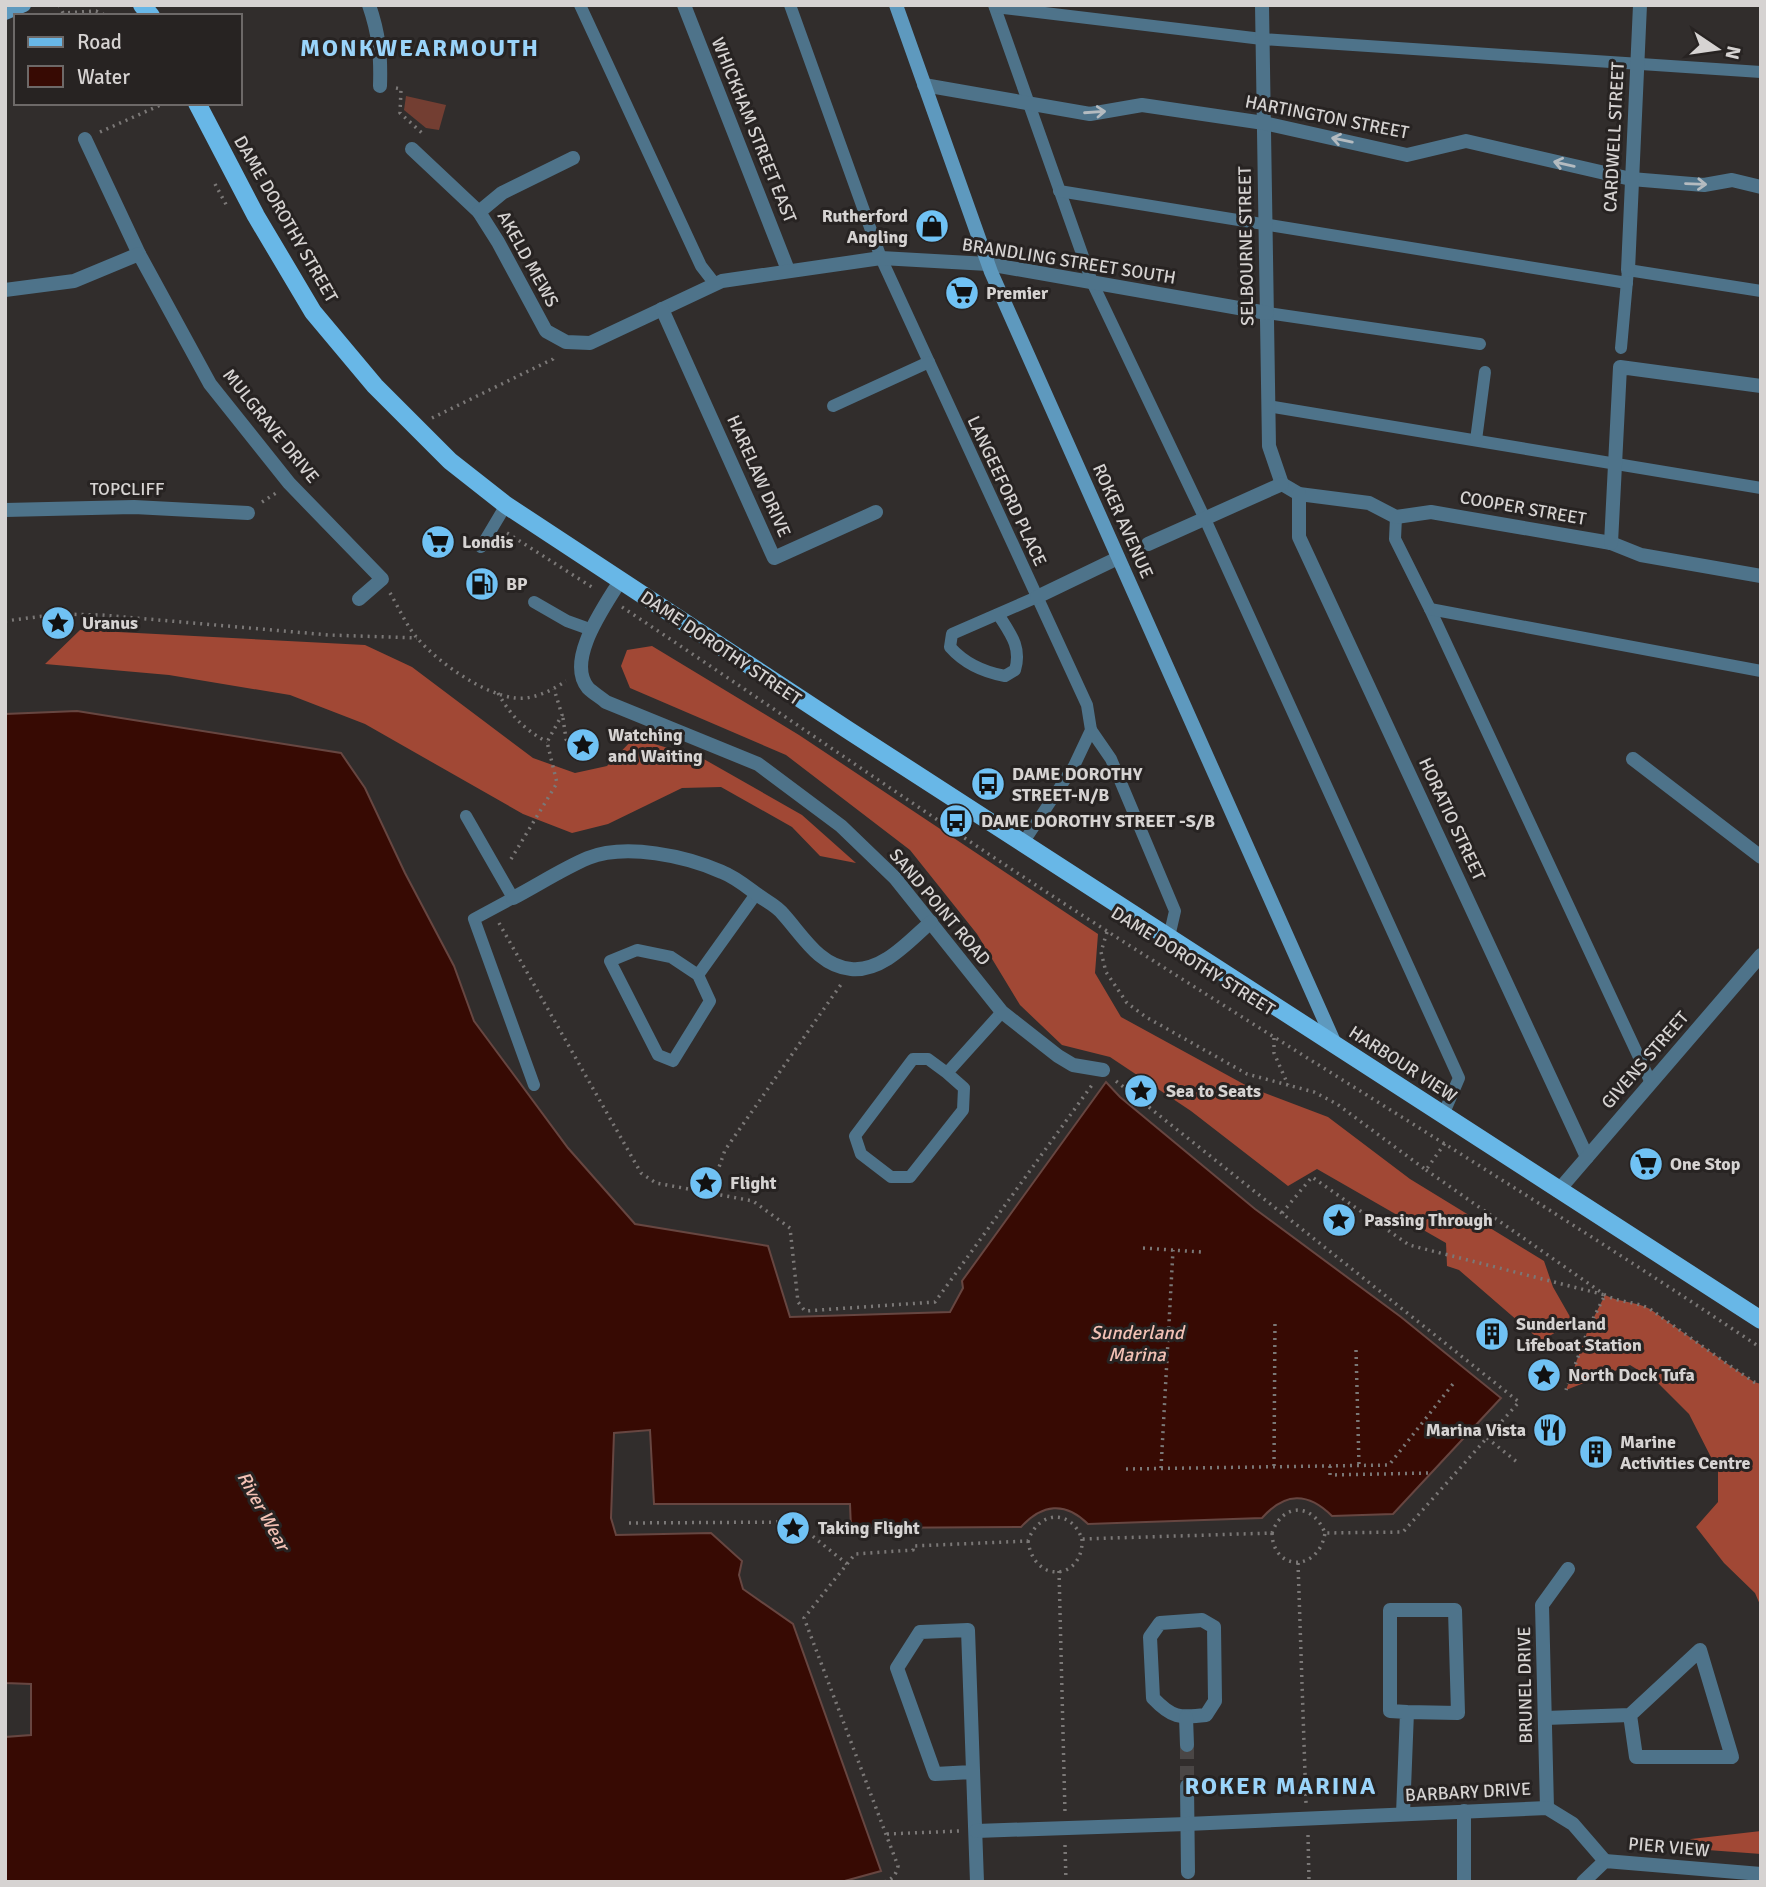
<svg xmlns="http://www.w3.org/2000/svg" width="1766" height="1887" font-family="Signika,sans-serif">
	<style>
		.green { fill: #733e32 }
		.forest { fill: #a14835 }
		.water { fill: #370a03; stroke: #674641; stroke-width: 2 }
		.lines { fill: none; stroke-linecap: round; stroke-linejoin: round }
		.street-tunnel { stroke: #4a4645; stroke-width: 14; stroke-dasharray: 14 7; stroke-linecap: butt }
		.path { stroke: #7b7877; stroke-width: 3.5; stroke-dasharray: 2 5; stroke-linecap: butt }
		.lane { stroke: #4e738a; stroke-width: 12 }
		.street { stroke: #4e738a; stroke-width: 14 }
		.secondary { stroke: #5e99be; stroke-width: 14 }
		.primary { stroke: #68b7e7; stroke-width: 18 }
		.oneway { stroke: #b4bbc0 }
		.labels { text-anchor: middle; dominant-baseline: central; stroke-width: 6; stroke-linejoin: round; paint-order: stroke }
		.street-label { font-size: 18px; fill: #d6d3d2; stroke: #272322 }
		.poi-label { font-size: 18px; font-weight: bold; fill: #d6d3d2; stroke: #272322; text-anchor: start }
		.water-label { font-size: 19px; font-style: italic; fill: #f3c1b5; stroke: #272322 }
		.district-label { font-size: 24px; font-weight: bold; letter-spacing: 2px; fill: #9ad4fa; stroke: #272322 }
	</style>
	<rect width="100%" height="100%" fill="#312d2c"/>
	<polygon class="green" points="406,96 446,105 439,130 426,128 404,110"/>
	<g class="forest">
		<polygon points="80,630 365,645 412,667 533,758 575,773 607,766 634,738 702,758 802,815 856,863 820,856 792,827 721,787 682,788 608,824 572,833 523,814 365,724 290,695 169,675 45,664"/>
		<polygon points="652,646 799,735 1098,934 1095,973 1121,1017 1249,1087 1328,1117 1410,1179 1544,1261 1553,1287 1573,1322 1541,1341 1459,1270 1447,1266 1446,1243 1317,1169 1288,1186 1191,1111 1110,1057 1062,1045 1020,1005 977,934 910,850 786,755 630,688 621,666 627,650"/>
		<path d="M1605 1295C1620 1303 1635 1301 1650 1309L1729 1365 1754 1382 1761 1384V1607L1755 1593 1724 1563 1696 1527 1718 1502V1471L1689 1414 1656 1381 1630 1365 1566 1390 1589 1327Z"/>
		<polygon points="1761,1831 1761,1854 1681,1848 1691,1839"/>
	</g>
	<path class="water" d="M77 711 341 753 365 788 405 873 454 966 474 1021 568 1148 635 1224 768 1246 790 1317 950 1312 963 1288 962 1281 1106 1082 1120 1097 1255 1209 1401 1317 1501 1398 1393 1514 1332 1516C1308 1492 1285 1492 1262 1518L1088 1524C1065 1501 1042 1504 1021 1527L851 1528 850 1504H654L650 1430 614 1433 611 1518 616 1535 711 1533 742 1561 739 1575 743 1589 793 1624 881 1871 841 1882H5V1737L31 1735V1684L5 1683V714Z"/>
	<g class="lines">
		<polyline class="street-tunnel" points="1187,1745 1187,1786"/>
		<g class="path">
			<polyline points="59,5 63,13 96,11 107,16"/>
			<polyline points="396,88 401,89 400,113 422,133"/>
			<polyline points="100,132 165,103"/>
			<polyline points="215,184 228,208"/>
			<polyline points="432,418 553,359 556,355"/>
			<polyline points="262,502 276,493"/>
			<polyline points="507,533 595,589"/>
			<path d="M390 593C399 608 407 627 418 639 439 663 483 694 515 698 533 700 551 691 566 681"/>
			<path d="M622 607C785 715 945 828 1110 933 1326 1072 1547 1204 1761 1348"/>
			<polyline points="5,621 60,614 102,615 329,635 417,638"/>
			<path d="M498 693C510 715 525 730 547 742"/>
			<polyline points="563,718 566,739 573,755 589,758 593,751"/>
			<polyline points="511,859 557,783 547,742 562,715 554,689"/>
			<polyline points="499,923 641,1173 656,1183 753,1201 790,1228 798,1302 805,1311 935,1302 1092,1085"/>
			<polyline points="1107,932 1101,952 1106,972 1127,1003 1146,1017 1247,1074 1314,1092 1337,1104 1426,1170 1445,1143"/>
			<polyline points="1274,1038 1274,1053 1288,1085"/>
			<path d="M1426 1170 1605 1295C1620 1303 1635 1301 1650 1309L1729 1365 1754 1382 1761 1384"/>
			<polyline points="710,1193 725,1150 842,983"/>
			<polyline points="1282,1213 1312,1177 1409,1245 1605,1295 1589,1327 1566,1390"/>
			<polyline points="1143,1248 1201,1252"/>
			<polyline points="1356,1350 1359,1465"/>
			<polyline points="1487,1438 1517,1462"/>
			<polyline points="1274,1466 1275,1320"/>
			<polyline points="1330,1466 1330,1475 1430,1473"/>
			<polyline points="1161,1468 1173,1250"/>
			<polyline points="1126,1469 1389,1465 1453,1384"/>
			<polyline points="629,1523 795,1522 847,1564"/>
			<path d="M1272 1533C1273 1572 1319 1572 1325 1533"/>
			<path d="M1028 1541C1034 1585 1084 1580 1082 1539"/>
			<polyline points="1298,1563 1306,1803"/>
			<polyline points="1059,1571 1065,1813"/>
			<polyline points="887,1834 959,1831"/>
			<polyline points="1308,1835 1309,1882"/>
			<polyline points="1065,1845 1066,1882"/>
			<path d="M884 1882C893 1879 896 1875 898 1866L804 1618 855 1554 913 1550V1546L1028 1541C1038 1511 1071 1508 1082 1539L1272 1533C1283 1502 1313 1503 1325 1533L1403 1532 1519 1402 1116 1081"/>
		</g>
		<g class="lane">
			<polyline points="580,5 701,266 715,284"/>
			<polyline points="790,5 881,258 1087,705 1091,730 1074,766 1023,843"/>
			<polyline points="994,5 1092,282 1205,519 1459,1078 1443,1115"/>
			<polyline points="995,7 1262,39 1761,72"/>
			<polyline points="1059,191 1627,283"/>
			<polyline points="1267,313 1480,344"/>
			<polyline points="1621,348 1628,270 1761,291"/>
			<polyline points="833,406 929,362"/>
			<polyline points="1268,406 1761,488"/>
			<polyline points="1476,440 1485,372"/>
			<polyline points="1396,517 1395,539 1430,609 1651,1083"/>
			<polyline points="481,547 506,505"/>
			<polyline points="534,602 567,621 592,630"/>
			<polyline points="1430,609 1761,671"/>
			<path d="M998 614C1010 633 1022 647 1015 670L1005 676C983 672 965 664 950 647L952 634 1037 597"/>
			<polyline points="1091,730 1111,759 1175,911 1169,937"/>
			<polyline points="466,816 513,898 474,919 534,1085"/>
			<polyline points="698,975 671,957 637,950 610,961 658,1055 673,1061 710,1001 698,975 756,894"/>
			<polyline points="947,1073 928,1059 913,1059 855,1136 861,1154 891,1177 910,1177 963,1110 964,1088 947,1073 1002,1012"/>
		</g>
		<g class="street">
			<path d="M369 5C379 34 381 55 380 86"/>
			<polyline points="684,5 788,270"/>
			<polyline points="1262,5 1269,446 1282,484"/>
			<polyline points="924,85 1090,114 1142,105 1264,123 1407,155 1466,141 1631,179 1704,185 1732,180 1761,187"/>
			<polyline points="85,139 139,254"/>
			<polyline points="412,149 479,212 498,242 546,331 566,342 590,343 722,281 881,258 988,264 1267,313"/>
			<polyline points="479,212 502,193 573,158"/>
			<polyline points="1628,270 1640,5"/>
			<polyline points="5,290 74,281 139,254 210,384 289,483 382,579 359,599"/>
			<polyline points="662,309 774,558 876,512"/>
			<polyline points="1282,484 1299,494 1369,503 1396,517 1431,512 1611,543 1641,555 1761,576"/>
			<polyline points="1299,494 1299,537 1587,1157"/>
			<polyline points="5,510 134,507 248,513"/>
			<polyline points="1611,543 1620,367 1761,386"/>
			<polyline points="1148,544 1282,484"/>
			<path d="M620 581C605 606 565 660 588 688 593 693 600 697 606 702L758 764 841 826 895 878 1002 1012 1058 1056 1073 1065 1103 1070"/>
			<polyline points="1037,597 1118,558"/>
			<polyline points="1633,759 1761,857"/>
			<path d="M513 898C538 885 562 869 588 858 626 843 686 856 722 872 735 877 747 887 758 895 766 901 777 906 783 914 803 936 819 966 851 969 883 972 909 941 931 922"/>
			<polyline points="1558,1191 1761,955"/>
			<path d="M1202 1620 1214 1627 1215 1701 1206 1715C1179 1718 1172 1718 1153 1698L1150 1637 1160 1623Z"/>
			<polyline points="1186,1717 1187,1745"/>
			<polyline points="1545,1718 1630,1715 1700,1650 1732,1757 1636,1757 1630,1715"/>
			<polyline points="972,1772 935,1774 897,1668 920,1632 968,1630 977,1882"/>
			<polyline points="1187,1786 1188,1872"/>
			<polyline points="1547,1808 1542,1605 1568,1569"/>
			<polyline points="1403,1814 1407,1712 1390,1711 1390,1610 1455,1610 1458,1713 1407,1712"/>
			<polyline points="976,1831 1187,1824 1547,1808 1573,1824 1605,1861"/>
			<polyline points="1464,1882 1464,1811"/>
			<polyline points="1583,1882 1605,1861 1761,1874"/>
		</g>
		<g class="secondary">
			<polyline points="896,5 991,272 1335,1044"/>
			<polyline points="5,13 24,5"/>
		</g>
		<g class="primary">
			<polyline points="142,5 151,16"/>
			<polyline points="197,103 256,216 313,312 375,386 450,461 506,505 848,730 1761,1320"/>
		</g>
	</g>
	<defs><path id="oneway-shaft" d="M-6 0H5M1.5-3L5.5 0L1.5 3" fill="none" stroke-width="1.6" stroke-linecap="round" stroke-linejoin="round" transform="scale(1.75)"/></defs>
	<g class="oneway">
		<use href="#oneway-shaft" transform="translate(1095 112) rotate(-4)"/>
		<use href="#oneway-shaft" transform="translate(1342 140) rotate(-168)"/>
		<use href="#oneway-shaft" transform="translate(1564 164) rotate(-167)"/>
		<use href="#oneway-shaft" transform="translate(1696 184) rotate(2)"/>
	</g>
	<defs>
		<g id="shop-disc" transform="scale(1.75)"><circle r="9.5" fill="#70c2f4" stroke="#272322"/><path d="M-5-2.5h2.3a2.7 3.5 0 0 1 5.4 0H5L5.5 6h-11ZM-1.5-2.5h3a1.5 2.3 0 0 0-3 0Z" fill="#111"/></g>
		<g id="supermarket-disc" transform="scale(1.75)"><circle r="9.5" fill="#70c2f4" stroke="#272322"/><path d="M-6-5.5h2.5l.6 2H6L4.5 2H-2.5L-4.4-4H-6ZM-1.5 3.2a1.3 1.3 0 1 0 .1 0ZM3 3.2a1.3 1.3 0 1 0 .1 0Z" fill="#111"/></g>
		<g id="fuel-disc" transform="scale(1.75)"><circle r="9.5" fill="#70c2f4" stroke="#272322"/><path d="M-5.5-6h7V0h2V4h1.3V-2.5L3-4.5l.8-.8L6-3V5H2.5V1h-1V6h-7ZM-4.2-4.7v3.2H.2V-4.7Z" fill="#111"/></g>
		<g id="sight-disc" transform="scale(1.75)"><circle r="9.5" fill="#70c2f4" stroke="#272322"/><path d="M0-6L1.8-2.2L6-1.7L2.9 1.2L3.7 5.4L0 3.3L-3.7 5.4L-2.9 1.2L-6-1.7L-1.8-2.2Z" fill="#111"/></g>
		<g id="bus-disc" transform="scale(1.75)"><circle r="9.5" fill="#70c2f4" stroke="#272322"/><path d="M-5-6H5V4H4V6H2V4H-2V6H-4V4H-5ZM-3.5-4V0h7V-4ZM-3.5 1.2v1.5H-2V1.2ZM2 1.2v1.5H3.5V1.2Z" fill="#111"/></g>
		<g id="building-disc" transform="scale(1.75)"><circle r="9.5" fill="#70c2f4" stroke="#272322"/><path d="M-4-6H4V6H1V3H-1V6H-4ZM-2.5-4.3h1.7v1.8h-1.7ZM.8-4.3h1.7v1.8H.8ZM-2.5-1h1.7V.8h-1.7ZM.8-1h1.7V.8H.8Z" fill="#111"/></g>
		<g id="restaurant-disc" transform="scale(1.75)"><circle r="9.5" fill="#70c2f4" stroke="#272322"/><path d="M-5-6h1v4h1v-4h1v4h1v-4h1v5L-1.5 .5V6h-2V.5L-5-1ZM5-6V6H3V1.5H1.5Q1.5-4 5-6Z" fill="#111"/></g>
	</defs>
	<g fill-rule="evenodd">
		<use href="#shop-disc" x="932" y="226"/>
		<use href="#supermarket-disc" x="962" y="293"/>
		<use href="#supermarket-disc" x="438" y="542"/>
		<use href="#fuel-disc" x="482" y="584"/>
		<use href="#sight-disc" x="58" y="623"/>
		<use href="#sight-disc" x="583" y="745"/>
		<use href="#bus-disc" x="988" y="784"/>
		<use href="#bus-disc" x="956" y="821"/>
		<use href="#sight-disc" x="1141" y="1091"/>
		<use href="#supermarket-disc" x="1646" y="1164"/>
		<use href="#sight-disc" x="706" y="1183"/>
		<use href="#sight-disc" x="1339" y="1220"/>
		<use href="#building-disc" x="1492" y="1334"/>
		<use href="#sight-disc" x="1544" y="1375"/>
		<use href="#restaurant-disc" x="1550" y="1430"/>
		<use href="#building-disc" x="1596" y="1452"/>
		<use href="#sight-disc" x="793" y="1528"/>
	</g>
	<g class="labels">
		<g class="street-label">
			<text transform="translate(1327 117) rotate(11)">HARTINGTON STREET</text>
			<text transform="translate(754 130) rotate(68)">WHICKHAM STREET EAST</text>
			<text transform="translate(1614 137) rotate(-87)">CARDWELL STREET</text>
			<text transform="translate(286 219) rotate(60)">DAME DOROTHY STREET</text>
			<text transform="translate(1246 246) rotate(-91)">SELBOURNE STREET</text>
			<text transform="translate(528 259) rotate(61)">AKELD MEWS</text>
			<text transform="translate(1069 261) rotate(9)">BRANDLING STREET SOUTH</text>
			<text transform="translate(271 426) rotate(51)">MULGRAVE DRIVE</text>
			<text transform="translate(759 476) rotate(66)">HARELAW DRIVE</text>
			<text x="127" y="489">TOPCLIFF</text>
			<text transform="translate(1007 491) rotate(65)">LANGEEFORD PLACE</text>
			<text transform="translate(1523 508) rotate(10)">COOPER STREET</text>
			<text transform="translate(1123 521) rotate(66)">ROKER AVENUE</text>
			<text transform="translate(721 648) rotate(34)">DAME DOROTHY STREET</text>
			<text transform="translate(1452 819) rotate(65)">HORATIO STREET</text>
			<text transform="translate(940 907) rotate(50)">SAND POINT ROAD</text>
			<text transform="translate(1193 961) rotate(32)">DAME DOROTHY STREET</text>
			<text transform="translate(1645 1060) rotate(-49)">GIVENS STREET</text>
			<text transform="translate(1403 1064) rotate(33)">HARBOUR VIEW</text>
			<text transform="translate(1525 1685) rotate(-91)">BRUNEL DRIVE</text>
			<text transform="translate(1468 1792) rotate(-3)">BARBARY DRIVE</text>
			<text transform="translate(1669 1847) rotate(5)">PIER VIEW</text>
		</g>
		<g class="poi-label">
			<text x="908" y="216" text-anchor="end">Rutherford<tspan x="908" dy="21">Angling</tspan></text>
			<text x="986" y="293">Premier</text>
			<text x="462" y="542">Londis</text>
			<text x="506" y="584">BP</text>
			<text x="82" y="623">Uranus</text>
			<text x="608" y="735">Watching<tspan x="608" dy="21">and Waiting</tspan></text>
			<text x="1012" y="774">DAME DOROTHY<tspan x="1012" dy="21">STREET-N/B</tspan></text>
			<text x="981" y="821">DAME DOROTHY STREET -S/B</text>
			<text x="1166" y="1091">Sea to Seats</text>
			<text x="1670" y="1164">One Stop</text>
			<text x="730" y="1183">Flight</text>
			<text x="1364" y="1220">Passing Through</text>
			<text x="1516" y="1324">Sunderland<tspan x="1516" dy="21">Lifeboat Station</tspan></text>
			<text x="1568" y="1375">North Dock Tufa</text>
			<text x="1526" y="1430" text-anchor="end">Marina Vista</text>
			<text x="1620" y="1442">Marine<tspan x="1620" dy="21">Activities Centre</tspan></text>
			<text x="818" y="1528">Taking Flight</text>
		</g>
		<g class="water-label">
			<text x="1137" y="1333">Sunderland<tspan x="1137" dy="22">Marina</tspan></text>
			<text transform="translate(263 1511) rotate(61)">River Wear</text>
		</g>
		<g class="district-label">
			<text x="420" y="48">MONKWEARMOUTH</text>
			<text x="1281" y="1786">ROKER MARINA</text>
		</g>
	</g>
	<rect width="1766" height="1887" fill="none" stroke="#d6d3d2" stroke-width="14"/>
	<rect x="14" y="14" width="228" height="91" fill="#272322" stroke="#6d6968" stroke-width="2"/>
	<rect x="28" y="37" width="35" height="10" fill="#68b7e7" stroke="#6d6968" stroke-width="2"/>
	<text x="77" y="49" font-size="21" fill="#d6d3d2">Road</text>
	<rect x="28" y="66" width="35" height="21" fill="#370a03" stroke="#6d6968" stroke-width="2"/>
	<text x="77" y="84" font-size="21" fill="#d6d3d2">Water</text>
	<g transform="translate(1717 49) rotate(103)" stroke="#272322" stroke-width="5" paint-order="stroke">
	<path d="M0-5L12 26L0 18L-12 26Z" fill="#d6d3d2"/>
	<text y="-10" font-size="19" font-weight="bold" text-anchor="middle" fill="#d6d3d2">N</text>
	</g>
</svg>
